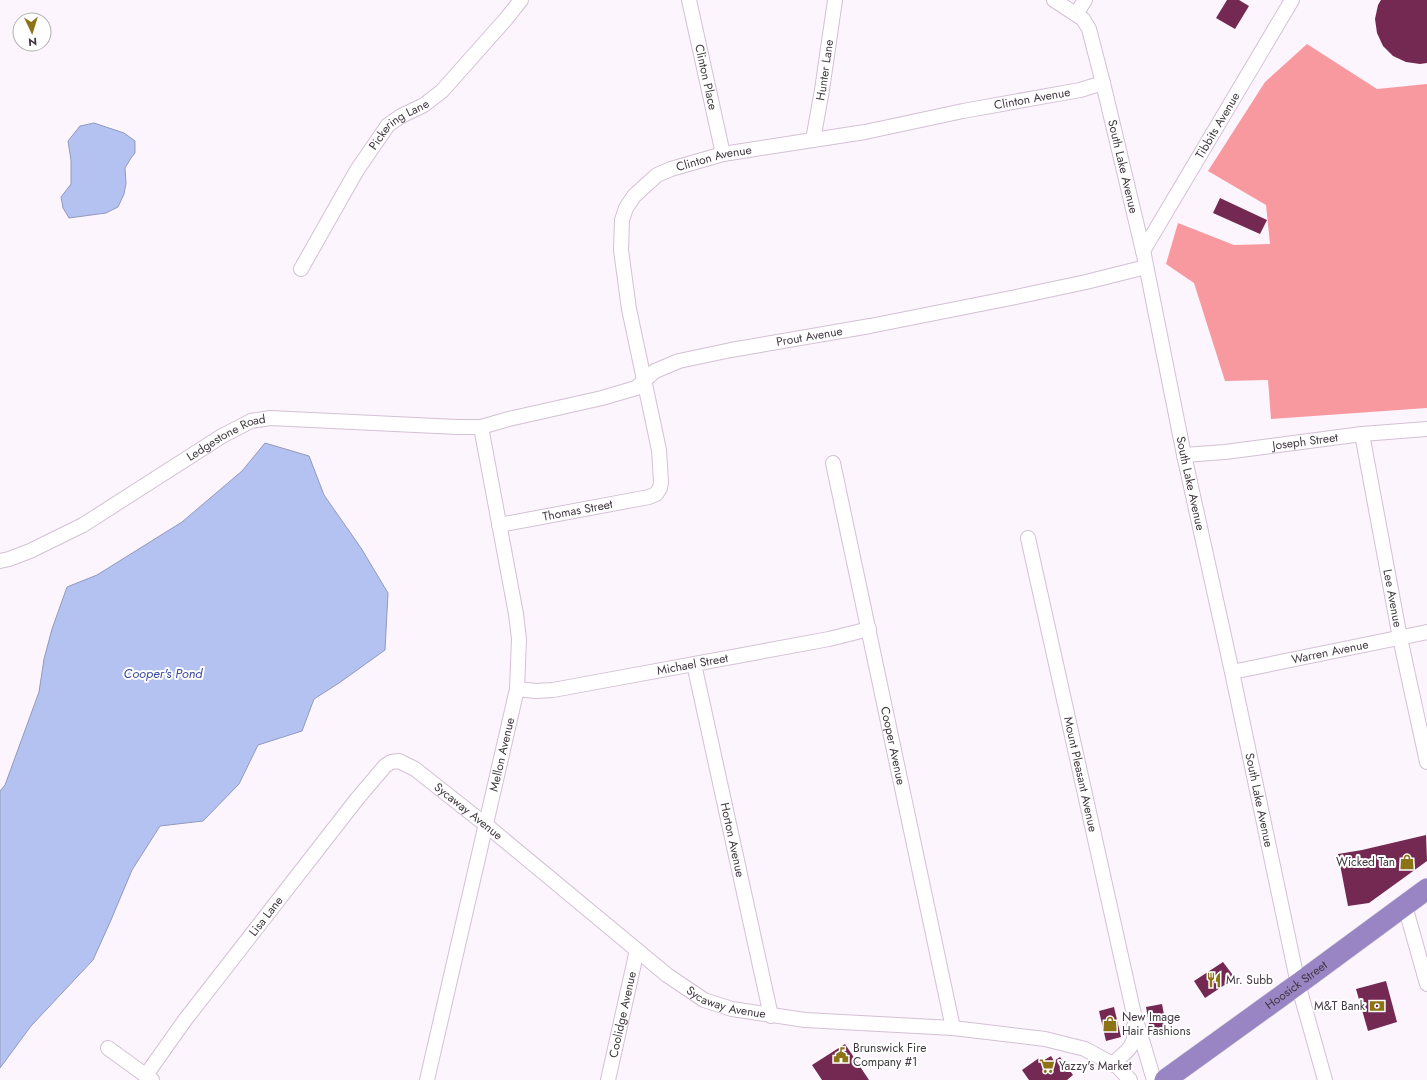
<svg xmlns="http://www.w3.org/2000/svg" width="1427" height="1080" font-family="Jost,sans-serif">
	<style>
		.forest { fill: #f8999f }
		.water { fill: #b4c2f2; stroke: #9199bd }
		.building { fill: #732951 }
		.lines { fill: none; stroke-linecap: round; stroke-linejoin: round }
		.minor-casing { stroke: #d3c0d5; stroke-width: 16 }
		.highway-casing { stroke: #d5d3d5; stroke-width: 22 }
		.minor { stroke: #fff; stroke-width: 14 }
		.highway { stroke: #9985c4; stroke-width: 21 }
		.labels { text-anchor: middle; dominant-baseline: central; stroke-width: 4; stroke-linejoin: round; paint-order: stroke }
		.street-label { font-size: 12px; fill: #403840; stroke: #fff }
		.poi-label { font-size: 12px; fill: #403840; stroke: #fff; text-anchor: start }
		.water-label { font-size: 13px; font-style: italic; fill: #3948a1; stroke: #fff }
	</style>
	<rect width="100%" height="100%" fill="#fdf5fd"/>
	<polygon class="forest" points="1307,44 1377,89 1427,84 1427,408 1271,419 1268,380 1225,381 1194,283 1166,264 1178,223 1234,245 1270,244 1266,205 1208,171 1265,82"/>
	<g class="water">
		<polygon points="94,123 124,133 135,141 135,153 131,158 125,168 126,183 124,194 118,207 106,213 69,218 63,208 61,197 71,184 71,160 68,141 80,126"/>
		<polygon points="265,443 309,456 324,495 361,548 388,593 385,650 339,683 314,699 302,731 258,745 239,784 203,821 160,826 132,870 111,920 93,960 31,1026 0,1068 0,791 5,785 39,692 44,659 52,629 67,587 97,575 182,522 242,471"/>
	</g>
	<g class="building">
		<polygon points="1227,0 1239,0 1249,6 1235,29 1216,18"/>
		<polygon points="1381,0 1427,0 1427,63 1420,64 1406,62 1393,56 1383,46 1377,33 1375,19 1378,5"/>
		<polygon points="1220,198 1267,220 1260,234 1213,213"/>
		<polygon points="1426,835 1427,861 1369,903 1348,906 1338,854 1362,850"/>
		<polygon points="1223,962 1235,978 1205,998 1194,981"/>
		<polygon points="1386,981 1397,1022 1368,1031 1356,989"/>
		<polygon points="1162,1004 1167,1031 1151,1034 1146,1007"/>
		<polygon points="1114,1007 1121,1037 1106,1041 1099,1011"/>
		<polygon points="845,1044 869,1080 822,1080 812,1065"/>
		<polygon points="1051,1056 1054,1061 1060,1057 1073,1075 1067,1080 1029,1080 1022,1070 1039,1058 1041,1062"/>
	</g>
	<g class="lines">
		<g class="minor-casing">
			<g id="minor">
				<path id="s1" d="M689 0 723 154"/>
				<path id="s2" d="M1054 0 1083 19 1089 29 1103 83 1144 255 1184 455 1232 672 1298 984 1325 1080"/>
				<polyline points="1076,14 1085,0"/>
				<path id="s3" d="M813 140 822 90 835 0"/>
				<path id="s4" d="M1143 251 1292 0"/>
				<path id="s5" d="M301 269 357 170 388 125 401 116 424 105 442 91 506 19 521 0"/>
				<path id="s6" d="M1362 434 1400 638 1427 762"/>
				<path id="s7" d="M1184 455 1225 452 1362 434 1427 429"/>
				<path id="s8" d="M833 463 953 1028"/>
				<path id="s9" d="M499 525 649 497 656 494 660 488 661 482 659 450 629 309 621 250 622 220 626 208 634 196 657 175 671 169 723 154 865 132 963 111 1080 90 1103 83"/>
				<path id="s10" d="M1028 538 1133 1010 1154 1080"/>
				<path id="s11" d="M0 561 9 559 30 551 83 525 222 436 251 421 270 418 457 427H481L509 419 602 398 636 388 655 371 679 361 731 350 870 326 1016 297 1086 282 1146 267"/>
				<path id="s12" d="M694 664 771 1016"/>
				<path id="s13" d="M1232 672 1427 632"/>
				<path id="s14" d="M517 689 536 691 553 690 829 639 869 629"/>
				<polyline points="1405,906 1427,984"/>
				<polyline points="108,1048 152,1080"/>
				<path d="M1112 1064C1126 1052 1137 1047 1134 1026"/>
				<path id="s15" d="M146 1075 185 1020 357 799 385 766 391 762 399 761 415 769 486 825 667 975 704 1000 732 1009 805 1020 953 1028 1045 1039 1085 1049 1118 1067 1130 1080"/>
				<path id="s16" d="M427 1080 517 689 519 639 516 614 481 427"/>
				<path id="s17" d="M608 1080 637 950"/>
			</g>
		</g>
		<g class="highway-casing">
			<g id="highway">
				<path id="s18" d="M1165 1080 1298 984 1427 889"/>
			</g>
		</g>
		<use href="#minor" class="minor"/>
		<use href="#highway" class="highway"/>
	</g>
	<defs>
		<g id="shop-bare" transform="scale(1.2)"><path d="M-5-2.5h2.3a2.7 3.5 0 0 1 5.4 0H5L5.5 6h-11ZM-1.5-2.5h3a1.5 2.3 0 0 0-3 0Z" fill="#8b7316" stroke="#fff" stroke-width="2.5" paint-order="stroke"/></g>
		<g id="restaurant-bare" transform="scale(1.2)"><path d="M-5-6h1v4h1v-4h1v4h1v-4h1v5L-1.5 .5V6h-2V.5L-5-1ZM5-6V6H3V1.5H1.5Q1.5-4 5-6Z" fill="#8b7316" stroke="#fff" stroke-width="2.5" paint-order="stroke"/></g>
		<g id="bank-bare" transform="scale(1.2)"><path d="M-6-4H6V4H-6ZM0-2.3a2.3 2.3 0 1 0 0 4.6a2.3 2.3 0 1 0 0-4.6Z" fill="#8b7316" stroke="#fff" stroke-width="2.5" paint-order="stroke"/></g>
		<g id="civic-bare" transform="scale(1.2)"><path d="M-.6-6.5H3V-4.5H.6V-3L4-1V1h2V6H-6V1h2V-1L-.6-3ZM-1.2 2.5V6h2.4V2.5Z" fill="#8b7316" stroke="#fff" stroke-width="2.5" paint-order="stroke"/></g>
		<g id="supermarket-bare" transform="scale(1.2)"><path d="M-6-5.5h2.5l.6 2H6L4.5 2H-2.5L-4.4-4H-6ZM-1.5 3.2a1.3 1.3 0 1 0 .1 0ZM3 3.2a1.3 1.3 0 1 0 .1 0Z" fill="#8b7316" stroke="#fff" stroke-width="2.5" paint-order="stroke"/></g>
	</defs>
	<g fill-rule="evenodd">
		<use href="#shop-bare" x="1407" y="862"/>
		<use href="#restaurant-bare" x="1214" y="980"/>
		<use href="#bank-bare" x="1377" y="1006"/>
		<use href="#shop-bare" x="1110" y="1024"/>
		<use href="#civic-bare" x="841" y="1055"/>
		<use href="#supermarket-bare" x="1047" y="1066"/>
	</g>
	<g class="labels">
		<g class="street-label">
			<text stroke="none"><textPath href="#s3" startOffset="71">Hunter Lane</textPath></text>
			<text stroke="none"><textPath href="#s1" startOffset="79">Clinton Place</textPath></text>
			<text stroke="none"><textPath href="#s9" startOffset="881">Clinton Avenue</textPath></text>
			<text stroke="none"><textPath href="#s4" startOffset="146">Tibbits Avenue</textPath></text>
			<text stroke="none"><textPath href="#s5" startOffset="177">Pickering Lane</textPath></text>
			<text stroke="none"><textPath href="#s9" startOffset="557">Clinton Avenue</textPath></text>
			<text stroke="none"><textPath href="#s2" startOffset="188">South Lake Avenue</textPath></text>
			<text stroke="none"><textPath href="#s11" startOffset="863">Prout Avenue</textPath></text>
			<text stroke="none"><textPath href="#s11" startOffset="259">Ledgestone Road</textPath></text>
			<text stroke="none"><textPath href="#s7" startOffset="122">Joseph Street</textPath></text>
			<text stroke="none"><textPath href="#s2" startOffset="512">South Lake Avenue</textPath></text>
			<text stroke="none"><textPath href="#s9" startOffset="80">Thomas Street</textPath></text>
			<text stroke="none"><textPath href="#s6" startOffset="167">Lee Avenue</textPath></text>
			<text stroke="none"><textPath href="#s13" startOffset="100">Warren Avenue</textPath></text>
			<text stroke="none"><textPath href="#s14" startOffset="178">Michael Street</textPath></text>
			<text stroke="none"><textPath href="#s8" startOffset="289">Cooper Avenue</textPath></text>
			<text stroke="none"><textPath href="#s16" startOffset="334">Mellon Avenue</textPath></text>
			<text stroke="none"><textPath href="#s10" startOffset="242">Mount Pleasant Avenue</textPath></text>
			<text stroke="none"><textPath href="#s2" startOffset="836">South Lake Avenue</textPath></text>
			<text stroke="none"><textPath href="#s15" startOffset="492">Sycaway Avenue</textPath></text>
			<text stroke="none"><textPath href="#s12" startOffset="180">Horton Avenue</textPath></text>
			<text stroke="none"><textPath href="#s15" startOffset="199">Lisa Lane</textPath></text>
			<text stroke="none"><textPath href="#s18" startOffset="162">Hoosick Street</textPath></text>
			<text stroke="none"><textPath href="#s15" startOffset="816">Sycaway Avenue</textPath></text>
			<text stroke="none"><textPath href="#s17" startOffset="67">Coolidge Avenue</textPath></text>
		</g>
		<g class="poi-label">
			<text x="1395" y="862" text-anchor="end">Wicked Tan</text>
			<text x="1226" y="980">Mr. Subb</text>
			<text x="1365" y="1006" text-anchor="end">M&amp;T Bank</text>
			<text x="1122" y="1017">New Image<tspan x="1122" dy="14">Hair Fashions</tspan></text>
			<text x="853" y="1048">Brunswick Fire<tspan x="853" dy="14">Company #1</tspan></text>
			<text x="1059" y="1066">Yazzy's Market</text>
		</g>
		<g class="water-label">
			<text x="163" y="673">Cooper's Pond</text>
		</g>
	</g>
	<g transform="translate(32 32) rotate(176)"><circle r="19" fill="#ffffff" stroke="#b3afb3"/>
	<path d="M0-3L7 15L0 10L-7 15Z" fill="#8b7316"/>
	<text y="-6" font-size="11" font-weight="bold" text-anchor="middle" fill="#403840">N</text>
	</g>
</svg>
